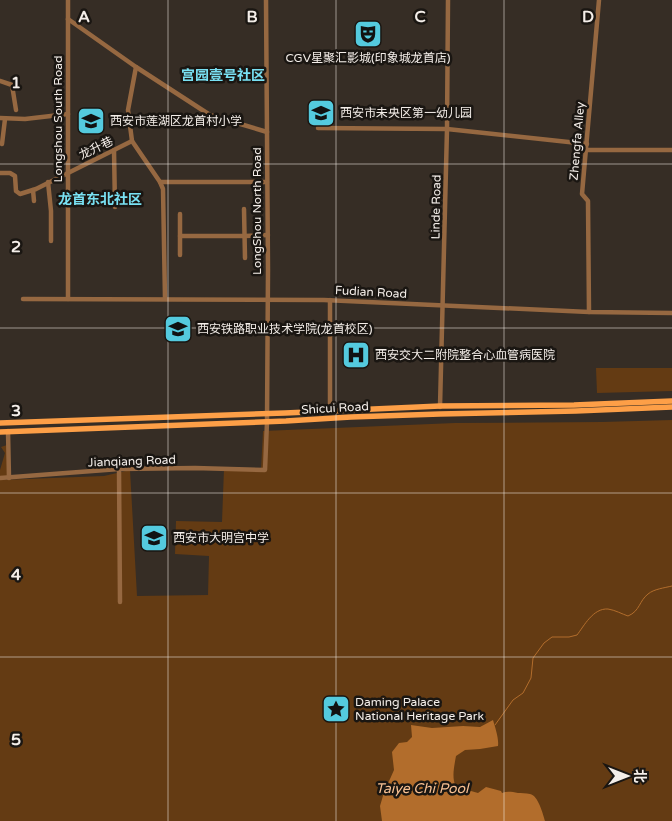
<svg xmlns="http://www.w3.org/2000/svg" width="672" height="821" font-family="'Varela Round','Noto Sans SC',sans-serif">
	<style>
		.green { fill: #643b13 }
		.water { fill: #b26d2c }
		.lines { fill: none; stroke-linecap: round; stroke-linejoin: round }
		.stream { stroke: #b26d2c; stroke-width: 1 }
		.minor { stroke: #966841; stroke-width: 4.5 }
		.major { stroke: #fd9f47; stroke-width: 5.5 }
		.grid { fill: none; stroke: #f4eee9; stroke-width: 1; stroke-opacity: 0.55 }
		.labels { text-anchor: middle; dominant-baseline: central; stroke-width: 5; stroke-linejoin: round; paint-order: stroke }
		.poi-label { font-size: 12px; fill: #f4eee9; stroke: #1a1612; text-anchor: start }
		.street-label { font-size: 12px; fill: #f4eee9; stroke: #1a1612 }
		.neighbourhood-label { font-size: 14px; font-weight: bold; fill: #79e1f3; stroke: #1a1612 }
		.water-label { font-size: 14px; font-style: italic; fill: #f8c092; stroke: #1a1612 }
		.grid-label { font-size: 16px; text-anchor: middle; font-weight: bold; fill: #f4eee9; stroke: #1a1612; stroke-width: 5; stroke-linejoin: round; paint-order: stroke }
	</style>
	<rect width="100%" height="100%" fill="#362d25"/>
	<g class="green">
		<polygon points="596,368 672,368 672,391 597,393"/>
		<polygon points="672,420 672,821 0,821 0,480 104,476 130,470 137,596 208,595 209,556 175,554 176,521 222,522 224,469 261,470 263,431 455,423 602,422"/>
		<polygon points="7,445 8,476 0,476 0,470 5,453 1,447"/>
	</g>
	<path class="water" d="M493 720C495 727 499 738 498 746L480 749 465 750 456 756C454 768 449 786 463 793L471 791 478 793 486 787 501 791 502 793C507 791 512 792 518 793 521 793 526 793 530 794 538 795 543 814 545 821H382L380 806 385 789 390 779 394 770 392 752 399 743 407 742 412 737 411 725 432 728 463 726 480 727Z"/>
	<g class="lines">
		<path class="stream" d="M495 725 513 700 523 693 531 678 533 658 544 643 552 637H569L577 635C584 626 593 608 608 609 615 610 622 614 628 616 640 611 639 601 648 594 654 589 664 588 672 586"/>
		<g class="minor">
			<polyline points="68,19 136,67 210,115 267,132"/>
			<polyline points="136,67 128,110 132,141 160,182 163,189 165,298"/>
			<polyline points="0,81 12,85 16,110"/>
			<polyline points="0,118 25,119 68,114"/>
			<polyline points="318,128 447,129 587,144"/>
			<polyline points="2,144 5,119"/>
			<polyline points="114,150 115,207"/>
			<polyline points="586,150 672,150"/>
			<polyline points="0,173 10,173 15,176 16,191 20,194 36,189 132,141"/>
			<polyline points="48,182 51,211 51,241"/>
			<polyline points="160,182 267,182"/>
			<polyline points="33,190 34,201"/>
			<polyline points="244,209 245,258"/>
			<polyline points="180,214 180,255"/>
			<polyline points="180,236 245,236 268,235"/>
			<polyline points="23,299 324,300 589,312 672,313"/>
			<polyline points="68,299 68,0"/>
			<polyline points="330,300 330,410"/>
			<polyline points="589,312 588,201 582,194 599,0"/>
			<polyline points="440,407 447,129 448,0"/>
			<polyline points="8,431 9,478"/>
			<polyline points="119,469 120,602"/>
			<polyline points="0,478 119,469 195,468 265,470 267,422 268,270 266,0"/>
		</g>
		<g class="major">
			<polyline points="0,423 285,413 440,406 574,405 672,401"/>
			<polyline points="0,432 286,421 351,417 440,414 576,411 672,407"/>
		</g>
	</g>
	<path class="grid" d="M168 0V821M336 0V821M504 0V821M0 164H672M0 328H672M0 493H672M0 657H672"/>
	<defs>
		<g id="theatre-square" transform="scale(1.4375)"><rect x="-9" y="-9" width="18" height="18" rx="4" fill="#54cade" stroke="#1a1612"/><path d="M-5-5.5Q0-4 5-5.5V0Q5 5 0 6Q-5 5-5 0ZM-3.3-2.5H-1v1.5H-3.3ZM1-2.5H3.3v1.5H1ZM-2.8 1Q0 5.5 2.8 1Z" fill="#111"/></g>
		<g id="school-square" transform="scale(1.4375)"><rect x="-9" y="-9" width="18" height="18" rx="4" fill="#54cade" stroke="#1a1612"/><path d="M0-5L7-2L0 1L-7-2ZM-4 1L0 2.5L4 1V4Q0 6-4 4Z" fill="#111"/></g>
		<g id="university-square" transform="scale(1.4375)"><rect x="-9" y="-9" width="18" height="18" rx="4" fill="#54cade" stroke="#1a1612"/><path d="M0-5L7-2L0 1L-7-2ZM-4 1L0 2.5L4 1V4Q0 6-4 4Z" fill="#111"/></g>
		<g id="hospital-square" transform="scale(1.4375)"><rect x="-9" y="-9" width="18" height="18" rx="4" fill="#54cade" stroke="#1a1612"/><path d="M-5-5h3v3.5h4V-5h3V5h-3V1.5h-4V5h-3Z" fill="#111"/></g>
		<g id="sight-square" transform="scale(1.4375)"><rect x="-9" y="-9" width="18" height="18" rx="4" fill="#54cade" stroke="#1a1612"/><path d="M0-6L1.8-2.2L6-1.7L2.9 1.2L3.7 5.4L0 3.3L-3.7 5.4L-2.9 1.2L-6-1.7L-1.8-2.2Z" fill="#111"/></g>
	</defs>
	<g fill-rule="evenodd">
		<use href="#theatre-square" x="368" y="34"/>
		<use href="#school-square" x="321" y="113"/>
		<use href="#school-square" x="91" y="121"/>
		<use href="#university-square" x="178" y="329"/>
		<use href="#hospital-square" x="356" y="355"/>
		<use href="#school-square" x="154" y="538"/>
		<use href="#sight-square" x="336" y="709"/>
	</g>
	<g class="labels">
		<g class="poi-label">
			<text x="368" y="58" text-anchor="middle">CGV星聚汇影城(印象城龙首店)</text>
			<text x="340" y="113">西安市未央区第一幼儿园</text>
			<text x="110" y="121">西安市莲湖区龙首村小学</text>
			<text x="197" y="329">西安铁路职业技术学院(龙首校区)</text>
			<text x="375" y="355">西安交大二附院整合心血管病医院</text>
			<text x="173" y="538">西安市大明宫中学</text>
			<text x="355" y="702">Daming Palace<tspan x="355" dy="14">National Heritage Park</tspan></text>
		</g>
		<g class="street-label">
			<text transform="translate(58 119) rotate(-90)">Longshou South Road</text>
			<text transform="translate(577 141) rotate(-85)">Zhengfa Alley</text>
			<text transform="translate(96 148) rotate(-26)">龙升巷</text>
			<text transform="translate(436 207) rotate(-89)">Linde Road</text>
			<text transform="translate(257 211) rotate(-90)">LongShou North Road</text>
			<text transform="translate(371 292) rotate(3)">Fudian Road</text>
			<text transform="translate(335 408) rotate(-3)">Shicui Road</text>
			<text transform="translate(132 461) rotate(-2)">Jianqiang Road</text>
		</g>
		<g class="neighbourhood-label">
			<text x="223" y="75">宫园壹号社区</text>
			<text x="100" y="199">龙首东北社区</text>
		</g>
		<g class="water-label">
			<text x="422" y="788">Taiye Chi Pool</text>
		</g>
	</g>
	<g class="grid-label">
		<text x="84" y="22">A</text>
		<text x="252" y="22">B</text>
		<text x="420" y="22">C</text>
		<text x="588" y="22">D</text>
		<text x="16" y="88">1</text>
		<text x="16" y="252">2</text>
		<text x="16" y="416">3</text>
		<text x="16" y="580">4</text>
		<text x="16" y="745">5</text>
	</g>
	<g transform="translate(627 776) rotate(90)" stroke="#1a1612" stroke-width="4" paint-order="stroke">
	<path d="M0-4L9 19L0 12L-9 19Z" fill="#f4eee9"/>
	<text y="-8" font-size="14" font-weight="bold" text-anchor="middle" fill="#f4eee9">北</text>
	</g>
</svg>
